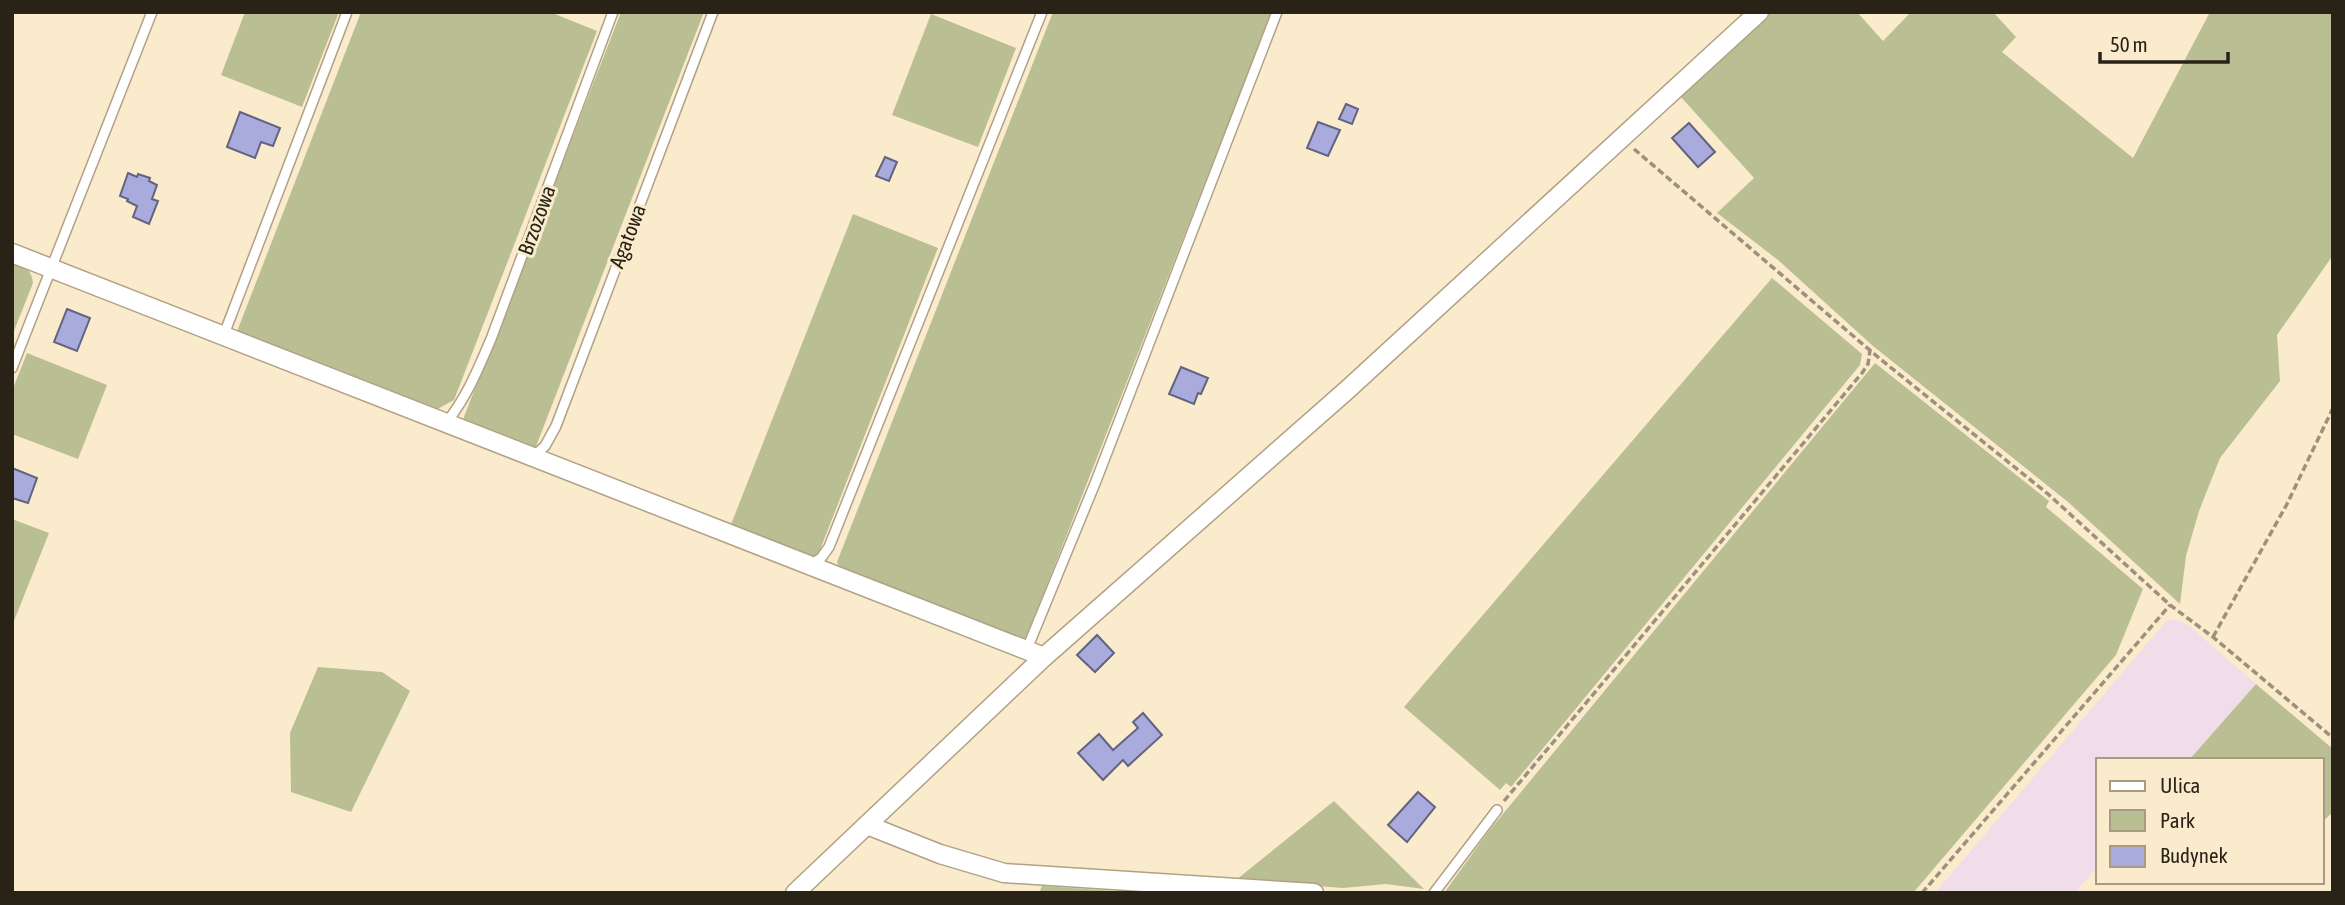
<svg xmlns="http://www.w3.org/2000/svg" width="2345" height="905" font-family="'Asap Condensed',sans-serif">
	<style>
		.industrial { fill: #f1dce9 }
		.green { fill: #babe93 }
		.building { fill: #a8abdb; stroke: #62637e; stroke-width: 2 }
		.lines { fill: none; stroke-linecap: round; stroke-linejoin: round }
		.lane-casing { stroke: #b1a185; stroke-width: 12 }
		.street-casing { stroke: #b1a185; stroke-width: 21 }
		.path { stroke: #9d917c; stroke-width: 3.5; stroke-dasharray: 7 3.5; stroke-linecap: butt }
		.lane { stroke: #fff; stroke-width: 9 }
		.street { stroke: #fff; stroke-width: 18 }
		.labels { text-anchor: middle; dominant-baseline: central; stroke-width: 6; stroke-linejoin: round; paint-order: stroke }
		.street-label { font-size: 21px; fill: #282217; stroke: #fbebcd }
	</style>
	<rect width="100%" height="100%" fill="#fbebcd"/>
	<polygon class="industrial" points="2167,620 2177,620 2188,625 2256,684 2189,760 2098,760 2098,866 2075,893 1935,893"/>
	<g class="green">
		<polygon points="245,12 339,12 302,107 221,75"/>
		<polygon points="361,12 550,12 597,31 454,400 434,411 236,334"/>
		<polygon points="621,12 704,12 535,449 462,422"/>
		<polygon points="1053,12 1272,12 1025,641 840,569 837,562"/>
		<polygon points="1771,12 1857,12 1883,41 1911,12 1993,12 2016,37 2002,52 2133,158 2210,12 2333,12 2333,255 2277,335 2280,381 2220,458 2199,511 2186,556 2180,604 2068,502 1873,346 1778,260 1717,213 1754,178 1680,96"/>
		<polygon points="931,14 1016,48 978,147 892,115"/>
		<polygon points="853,214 938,248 818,555 811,558 730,527"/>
		<path d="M12 260C25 265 31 269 33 283L12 336Z"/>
		<polygon points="1772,278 1862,354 1860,365 1511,787 1506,783 1500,790 1404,707"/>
		<polygon points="27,353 107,385 78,459 12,434 12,391"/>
		<polygon points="1875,363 2049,501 2046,507 2143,589 2116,655 1913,893 1444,893 1488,832"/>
		<polygon points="12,519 49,533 12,626"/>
		<polygon points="318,667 382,672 410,691 351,812 291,792 290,733"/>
		<polygon points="2256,684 2333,749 2333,812 2322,822 2322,760 2189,760"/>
		<polygon points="1334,801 1424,889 1386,884 1343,888 1236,880"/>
		<polygon points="1042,886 1145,893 1039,893"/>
	</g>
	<g class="building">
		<polygon points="1346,104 1358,109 1352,124 1339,119"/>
		<polygon points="240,112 280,128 273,146 261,142 255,158 227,147"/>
		<polygon points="1318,122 1340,130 1328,156 1307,148"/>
		<polygon points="1689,123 1715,152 1698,167 1672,138"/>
		<polygon points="885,157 897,162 889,181 876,176"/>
		<polygon points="128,173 137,177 138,174 150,178 149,181 157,185 152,199 158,201 149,224 133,217 137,206 127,201 128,199 120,196"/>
		<polygon points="67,309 90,318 77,351 54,342"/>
		<polygon points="1181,367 1208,378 1201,394 1198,393 1194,404 1169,394"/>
		<polygon points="12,468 37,478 28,503 12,498"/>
		<polygon points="1097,635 1114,653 1095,672 1077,655"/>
		<polygon points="1143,713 1162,735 1128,766 1123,760 1103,780 1078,753 1099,734 1113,750 1138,728 1133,722"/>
		<polygon points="1418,792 1435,807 1407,842 1388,825"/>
	</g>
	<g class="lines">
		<g class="lane-casing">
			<g id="lane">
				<polyline points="223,337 347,12"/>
				<polyline points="12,368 152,12"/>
				<path d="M446 423C467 397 478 369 491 339L613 12"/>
				<polyline points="534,456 545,446 556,426 713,12"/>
				<polyline points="811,564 821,558 829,547 1042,12"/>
				<polyline points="1027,649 1096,481 1277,12"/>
				<polyline points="1434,893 1497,810"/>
			</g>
		</g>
		<g class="street-casing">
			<g id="street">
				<polyline points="12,253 1044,657"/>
				<polyline points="867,825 940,854 1004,873 1314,893"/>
				<polyline points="795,893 1044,657 1347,390 1759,12"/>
			</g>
		</g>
		<g class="path">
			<polyline points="1634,149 1879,358 2048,494 2170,605 2213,637 2333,738"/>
			<polyline points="2213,637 2287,504 2333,408"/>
			<polyline points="1504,801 1862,373 1868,364 1870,350"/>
			<polyline points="1922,893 2170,605"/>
		</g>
		<use href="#lane" class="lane"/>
		<use href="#street" class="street"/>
	</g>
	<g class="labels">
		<g class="street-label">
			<text transform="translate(536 220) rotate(-70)">Brzozowa</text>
			<text transform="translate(627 236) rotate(-69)">Agatowa</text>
		</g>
	</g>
	<rect width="2345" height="905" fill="none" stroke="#282217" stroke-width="28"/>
	<rect x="2096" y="758" width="228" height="126" fill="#fbebcd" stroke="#a79b84" stroke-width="2"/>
	<rect x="2110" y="781" width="35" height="10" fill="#ffffff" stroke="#a79b84" stroke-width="2"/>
	<text x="2160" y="793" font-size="21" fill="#282217">Ulica</text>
	<rect x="2110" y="810" width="35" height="21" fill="#babe93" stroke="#a79b84" stroke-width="2"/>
	<text x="2160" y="828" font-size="21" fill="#282217">Park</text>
	<rect x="2110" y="846" width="35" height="21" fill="#a8abdb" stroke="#a79b84" stroke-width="2"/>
	<text x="2160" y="863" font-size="21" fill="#282217">Budynek</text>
	<path d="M2100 52v10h128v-10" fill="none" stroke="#282217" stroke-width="3.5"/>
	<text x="2110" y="52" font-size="21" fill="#282217" stroke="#fbebcd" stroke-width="5" paint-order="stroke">50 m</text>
</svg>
